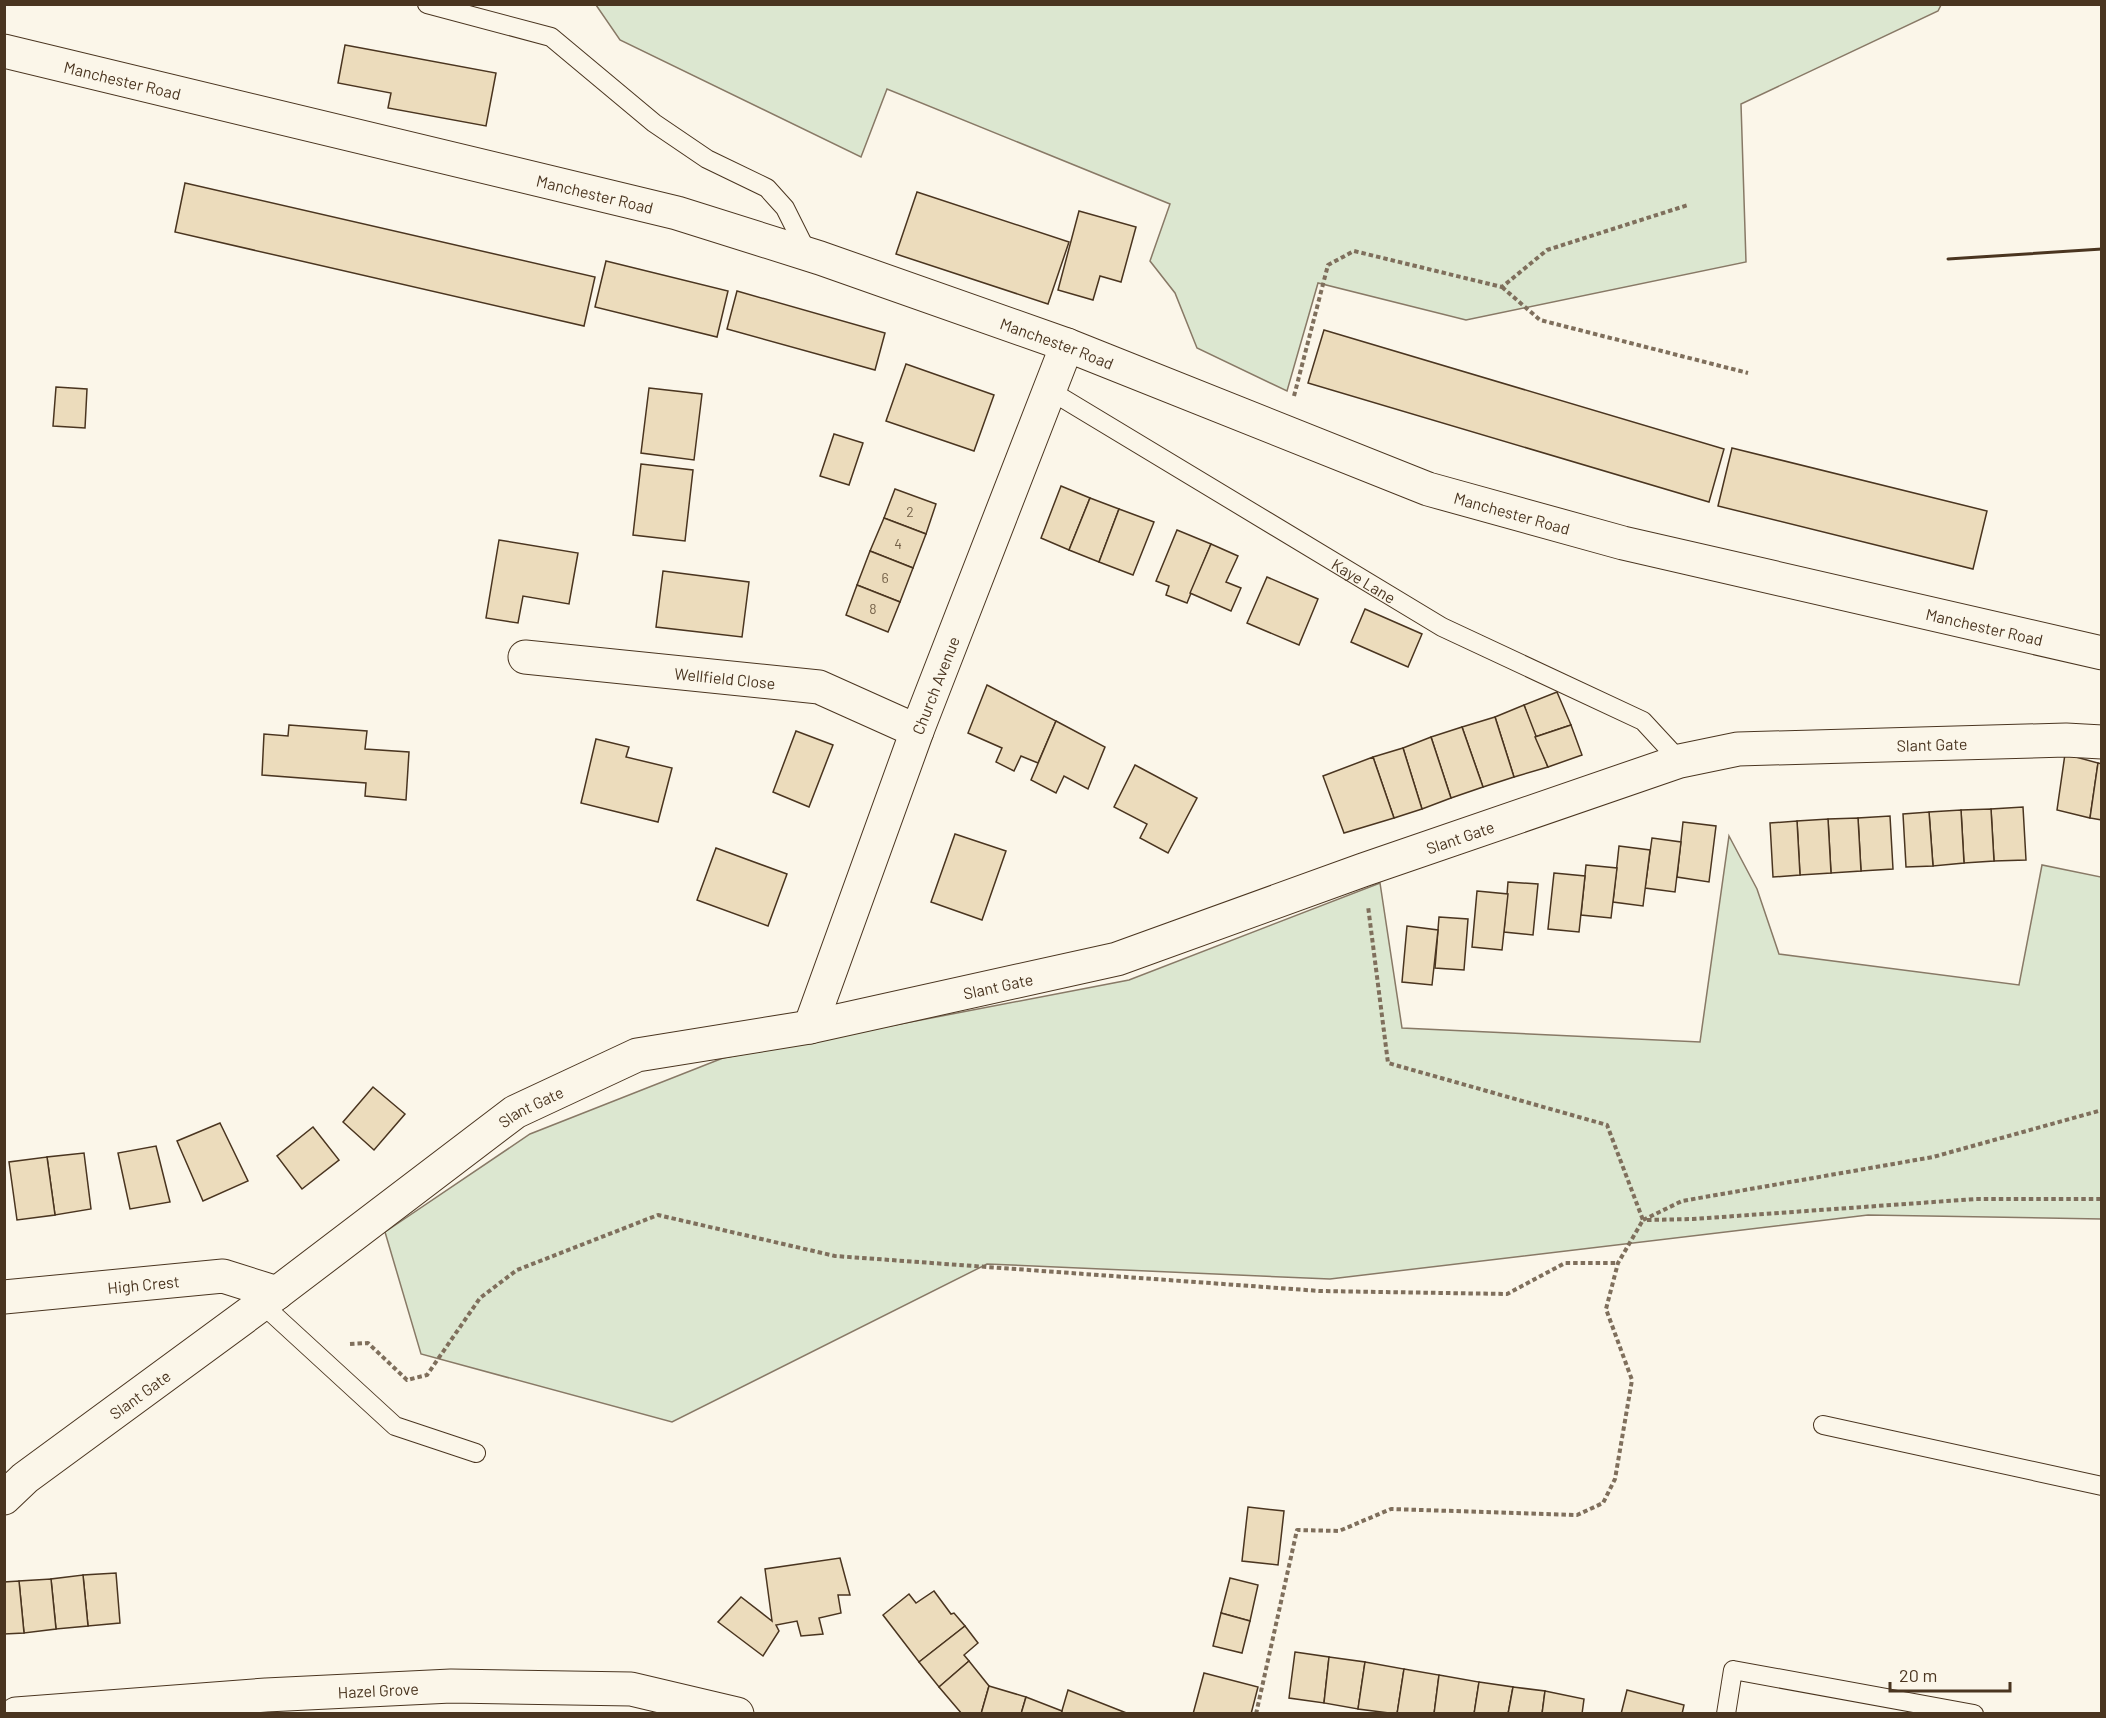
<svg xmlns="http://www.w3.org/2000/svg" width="2106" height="1718" font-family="Barlow,sans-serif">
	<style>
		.green { fill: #dce7d0; stroke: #887966; stroke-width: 1.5 }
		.building { fill: #ecdcbc; stroke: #4a3520; stroke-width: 1.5 }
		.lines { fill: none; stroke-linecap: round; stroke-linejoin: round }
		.lane-casing { stroke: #4a3520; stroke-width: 20 }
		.street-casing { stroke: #4a3520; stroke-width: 35 }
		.secondary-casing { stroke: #4a3520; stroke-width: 35 }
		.primary-casing { stroke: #4a3520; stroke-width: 35 }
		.path { stroke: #7f6f5c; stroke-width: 4; stroke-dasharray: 4.5 3; stroke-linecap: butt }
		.lane { stroke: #fbf6e9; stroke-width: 18 }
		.street { stroke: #fbf6e9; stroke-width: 33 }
		.secondary { stroke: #fbf6e9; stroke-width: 33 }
		.primary { stroke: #fbf6e9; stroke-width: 33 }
		.wall { stroke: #4a3520; stroke-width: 3 }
		.labels { text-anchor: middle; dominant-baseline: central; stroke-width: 4.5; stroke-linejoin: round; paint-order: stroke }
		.number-label { font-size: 14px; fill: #725f47 }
		.street-label { font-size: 16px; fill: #4a3520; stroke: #fbf6e9 }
	</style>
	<rect width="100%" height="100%" fill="#fbf6e9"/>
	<g class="green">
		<polygon points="596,5 1941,5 1938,11 1741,104 1746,262 1466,320 1318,283 1287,391 1197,348 1175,293 1150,261 1170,204 887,89 861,157 620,40"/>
		<polygon points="1729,836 1757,889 1779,954 2019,985 2042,865 2101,877 2101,1219 1868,1215 1330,1279 987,1264 672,1422 421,1354 385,1232 530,1134 723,1058 1129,980 1380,883 1402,1028 1700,1042"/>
	</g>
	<g class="building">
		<polygon points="345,45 496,73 486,126 388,108 391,93 338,83"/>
		<polygon points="185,183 595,277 584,326 175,232"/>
		<polygon points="917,192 1069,242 1048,304 896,254"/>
		<polygon points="1079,211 1136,227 1121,282 1100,276 1093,300 1058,290"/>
		<polygon points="606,261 728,291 717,337 595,307"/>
		<polygon points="737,291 885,333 875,370 727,329"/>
		<polygon points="1324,330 1724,449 1709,502 1308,383"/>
		<polygon points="906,364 994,395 974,451 886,421"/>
		<polygon points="56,387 87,389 85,428 53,426"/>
		<polygon points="649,388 702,394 694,460 641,453"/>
		<polygon points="834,434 863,443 849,485 820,476"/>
		<polygon points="1732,448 1987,511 1973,569 1718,506"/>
		<polygon points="641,464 693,470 685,541 633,535"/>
		<polygon points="1061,486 1090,498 1069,550 1041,538"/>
		<polygon points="895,489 936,504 926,534 884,518"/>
		<polygon points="1090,498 1119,509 1099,562 1069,550"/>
		<polygon points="1119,509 1154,522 1133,575 1099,562"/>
		<polygon points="884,518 926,534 913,568 870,551"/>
		<polygon points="1177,530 1211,544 1187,603 1166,595 1169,586 1156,581"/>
		<polygon points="499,540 578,553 569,604 523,596 518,623 486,618"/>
		<polygon points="1211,544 1238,556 1226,582 1241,588 1231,611 1190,593"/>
		<polygon points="870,551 913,568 900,602 857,585"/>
		<polygon points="663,571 749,582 742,637 656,627"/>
		<polygon points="1267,577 1318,599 1299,645 1247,623"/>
		<polygon points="857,585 900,602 888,632 846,615"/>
		<polygon points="1365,609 1422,634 1408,667 1351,642"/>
		<polygon points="987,685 1056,721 1038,763 1021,756 1014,771 996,762 1002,748 968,733"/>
		<polygon points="1557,692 1571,725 1535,737 1524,705"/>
		<polygon points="1524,705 1548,767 1514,777 1495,717"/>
		<polygon points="1495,717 1514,777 1483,787 1462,727"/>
		<polygon points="1056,721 1105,747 1088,789 1064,776 1056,793 1031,780"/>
		<polygon points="289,725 367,731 365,749 409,752 406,800 365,796 366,783 262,775 264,734 288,736"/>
		<polygon points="1571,725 1582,755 1548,767 1535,737"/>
		<polygon points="1462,727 1483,787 1451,798 1431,737"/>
		<polygon points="796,731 833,745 809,807 773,792"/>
		<polygon points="1431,737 1451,798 1422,809 1403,748"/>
		<polygon points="596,739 629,747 626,757 672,768 658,822 581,803"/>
		<polygon points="1403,748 1422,809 1394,818 1373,757"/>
		<polygon points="2065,754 2098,763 2090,818 2057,810"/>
		<polygon points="1373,757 1394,818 1344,833 1323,776"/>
		<polygon points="2098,763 2102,764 2102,820 2090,818"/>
		<polygon points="1135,765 1197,798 1168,853 1140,838 1147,824 1114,807"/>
		<polygon points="2023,807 2026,860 1994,861 1991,809"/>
		<polygon points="1991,809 1994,861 1964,863 1961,810"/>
		<polygon points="1961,810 1964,863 1933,866 1929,812"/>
		<polygon points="1929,812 1933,866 1906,867 1903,814"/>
		<polygon points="1890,816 1893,869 1861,871 1858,818"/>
		<polygon points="1858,818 1861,871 1831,873 1828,819"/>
		<polygon points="1828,819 1831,873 1800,875 1797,821"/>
		<polygon points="1797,821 1800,875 1773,877 1770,823"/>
		<polygon points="1683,822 1716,826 1709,882 1677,877"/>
		<polygon points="955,834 1006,851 982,920 931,902"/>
		<polygon points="1652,838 1681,842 1675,892 1645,888"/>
		<polygon points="1619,846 1650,850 1643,906 1613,902"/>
		<polygon points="716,848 787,874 768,926 697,900"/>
		<polygon points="1586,865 1617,868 1611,918 1581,915"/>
		<polygon points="1554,873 1585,876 1579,932 1548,929"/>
		<polygon points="1508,882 1538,884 1533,935 1504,932"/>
		<polygon points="1477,891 1508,894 1502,950 1472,947"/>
		<polygon points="1439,917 1468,919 1464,970 1435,968"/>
		<polygon points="1407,926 1438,930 1432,985 1402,982"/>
		<polygon points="373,1087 405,1114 374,1150 343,1122"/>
		<polygon points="220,1123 248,1181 203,1201 177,1141"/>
		<polygon points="313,1127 339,1160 302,1189 277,1156"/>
		<polygon points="156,1146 170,1202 130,1209 118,1153"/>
		<polygon points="84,1153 91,1209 55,1215 47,1157"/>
		<polygon points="47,1157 55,1215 17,1220 9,1162"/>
		<polygon points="1248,1507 1284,1511 1278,1565 1242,1561"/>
		<polygon points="840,1558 850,1595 838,1595 841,1613 819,1618 823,1634 801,1636 797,1621 776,1625 779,1631 763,1656 718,1622 741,1597 772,1621 765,1569"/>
		<polygon points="116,1573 120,1623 88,1626 83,1575"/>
		<polygon points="83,1575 88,1626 56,1629 51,1579"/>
		<polygon points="1230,1578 1258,1585 1250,1621 1221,1613"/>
		<polygon points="51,1579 56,1629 24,1633 19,1581"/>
		<polygon points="19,1581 24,1633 4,1634 4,1582"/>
		<polygon points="934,1591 951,1614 954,1613 965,1626 919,1662 883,1615 909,1594 916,1603"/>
		<polygon points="1221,1613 1250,1621 1242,1653 1213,1646"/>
		<polygon points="965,1626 978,1643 964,1655 969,1661 939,1687 919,1662"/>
		<polygon points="1295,1652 1329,1657 1324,1703 1289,1698"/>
		<polygon points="1329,1657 1365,1662 1358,1709 1324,1703"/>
		<polygon points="969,1661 989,1686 981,1714 962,1714 939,1687"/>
		<polygon points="1365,1662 1404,1669 1397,1714 1358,1709"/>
		<polygon points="1404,1669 1439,1675 1434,1714 1397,1714"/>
		<polygon points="1204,1673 1258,1687 1251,1714 1193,1714"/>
		<polygon points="1439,1675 1479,1682 1474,1714 1434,1714"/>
		<polygon points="1479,1682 1513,1687 1508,1714 1474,1714"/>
		<polygon points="989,1686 1026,1697 1021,1714 981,1714"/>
		<polygon points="1513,1687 1545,1691 1542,1714 1508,1714"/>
		<polygon points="1068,1690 1129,1714 1061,1714"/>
		<polygon points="1627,1690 1684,1705 1682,1714 1621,1714"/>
		<polygon points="1545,1691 1584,1699 1582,1714 1542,1714"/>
		<polygon points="1026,1697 1062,1711 1061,1714 1021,1714"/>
	</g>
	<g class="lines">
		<g class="lane-casing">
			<g id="lane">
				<polyline points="427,4 551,37 654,123 707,159 767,188 785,208 808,254"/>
				<path id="s1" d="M1049 390 1442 627 1643 721 1680 761"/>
				<polyline points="262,1304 395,1426 476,1453"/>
				<polyline points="1823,1425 2102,1486"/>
				<polyline points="1726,1714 1733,1670 1974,1714"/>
			</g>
		</g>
		<g class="street-casing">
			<g id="street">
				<path id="s2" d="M525 657 819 687 917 731"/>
				<path id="s3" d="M810 1027 917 731 1067 345"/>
				<path id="s4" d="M4 1297 223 1276 277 1293"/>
				<path id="s5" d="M4 1498 25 1478 277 1293 515 1112 637 1055 810 1027 1117 959 1363 870 1680 761 1738 749 2066 740 2102 742"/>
			</g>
		</g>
		<g class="secondary-casing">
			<g id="secondary">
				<path id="s6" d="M16 1714 266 1695 451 1686 631 1689 737 1714"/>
			</g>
		</g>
		<g class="primary-casing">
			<g id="primary">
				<path id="s7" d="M4 51 677 213 820 258 1067 345 1428 489 1623 543 2102 653"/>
			</g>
		</g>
		<g class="path">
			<polyline points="1502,287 1540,320 1748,373"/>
			<polyline points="1294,396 1328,265 1354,251 1502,287 1547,250 1688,205"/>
			<polyline points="1643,1220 1682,1201 1933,1157 2102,1110"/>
			<polyline points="1647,1220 1693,1219 1976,1199 2102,1199"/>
			<polyline points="350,1344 368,1343 407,1380 427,1375 480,1298 517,1270 658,1215 835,1256 1320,1291 1507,1294 1565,1263 1618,1263"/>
			<polyline points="1256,1714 1297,1530 1339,1531 1391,1509 1577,1515 1603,1503 1615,1479 1632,1380 1606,1309 1618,1263 1643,1220 1607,1125 1388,1063 1368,906"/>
		</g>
		<use href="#lane" class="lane"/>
		<use href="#street" class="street"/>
		<use href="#secondary" class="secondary"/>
		<use href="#primary" class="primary"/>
		<polyline class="wall" points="1948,259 2102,249"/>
	</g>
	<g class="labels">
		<g class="number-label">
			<text x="910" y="511">2</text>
			<text x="898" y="543">4</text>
			<text x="885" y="577">6</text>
			<text x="873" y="608">8</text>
		</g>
		<g class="street-label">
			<text stroke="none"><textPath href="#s7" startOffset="122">Manchester Road</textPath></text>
			<text stroke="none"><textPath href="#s7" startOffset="608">Manchester Road</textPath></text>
			<text stroke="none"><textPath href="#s7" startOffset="1094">Manchester Road</textPath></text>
			<text stroke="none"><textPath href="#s7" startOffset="1580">Manchester Road</textPath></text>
			<text stroke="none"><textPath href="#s1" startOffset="368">Kaye Lane</textPath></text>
			<text stroke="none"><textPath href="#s7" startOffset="2066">Manchester Road</textPath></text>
			<text stroke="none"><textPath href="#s2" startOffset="201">Wellfield Close</textPath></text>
			<text stroke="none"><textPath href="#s3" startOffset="364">Church Avenue</textPath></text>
			<text stroke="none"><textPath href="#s5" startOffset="2115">Slant Gate</textPath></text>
			<text stroke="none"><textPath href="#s5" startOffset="1629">Slant Gate</textPath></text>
			<text stroke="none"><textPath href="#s5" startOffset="1143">Slant Gate</textPath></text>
			<text stroke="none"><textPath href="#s5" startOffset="657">Slant Gate</textPath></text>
			<text stroke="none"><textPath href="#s4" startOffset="140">High Crest</textPath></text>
			<text stroke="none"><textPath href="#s5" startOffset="171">Slant Gate</textPath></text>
			<text stroke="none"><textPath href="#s6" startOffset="363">Hazel Grove</textPath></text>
		</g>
	</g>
	<rect width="2106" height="1718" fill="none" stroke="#4a3520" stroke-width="12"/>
	<path d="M1890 1682v9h120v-9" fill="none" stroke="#4a3520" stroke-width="3"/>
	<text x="1899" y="1682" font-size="18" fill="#4a3520" stroke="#fbf6e9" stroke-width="4.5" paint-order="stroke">20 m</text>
</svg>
